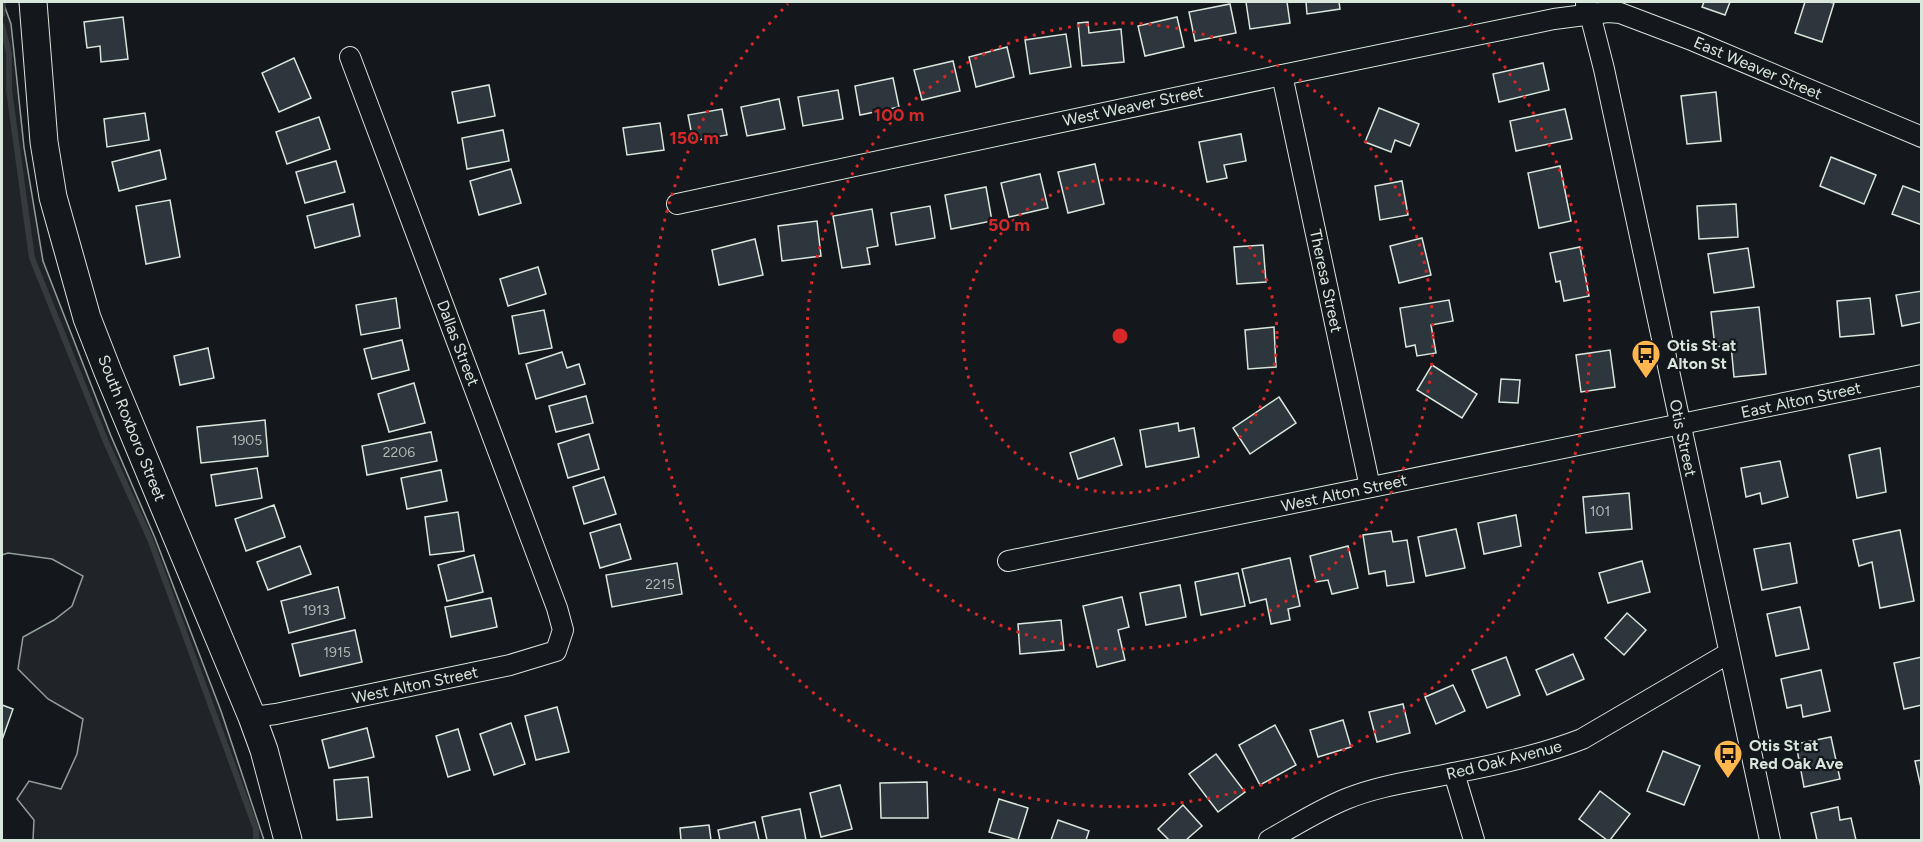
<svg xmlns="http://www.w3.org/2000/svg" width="1923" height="842" font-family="Figtree,sans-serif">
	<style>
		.green { fill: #202428; stroke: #939e99; stroke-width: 1.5 }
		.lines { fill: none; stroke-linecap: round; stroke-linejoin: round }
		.stream { stroke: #363b3e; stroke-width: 6 }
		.building { fill: #2c363c; stroke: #d8e6dc; stroke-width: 1.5 }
		.street-casing { stroke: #d8e6dc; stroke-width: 22 }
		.secondary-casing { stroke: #d8e6dc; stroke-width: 29 }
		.street { stroke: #14181c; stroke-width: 20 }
		.secondary { stroke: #14181c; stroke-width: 27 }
		.ring { fill: none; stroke: #d62828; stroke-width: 3; stroke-dasharray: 3 6 }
		.labels { text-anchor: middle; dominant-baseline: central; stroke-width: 4.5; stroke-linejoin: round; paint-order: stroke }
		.number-label { font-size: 14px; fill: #adbab4 }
		.street-label { font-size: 16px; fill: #d8e6dc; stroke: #14181c }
		.poi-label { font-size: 16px; font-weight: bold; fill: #d8e6dc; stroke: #14181c; text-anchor: start }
		.centre { fill: #d62828; stroke: #14181c; stroke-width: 3 }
		.ring-label { font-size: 18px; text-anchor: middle; font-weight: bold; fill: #d62828; stroke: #14181c; stroke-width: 4.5; stroke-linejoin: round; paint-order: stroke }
	</style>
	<rect width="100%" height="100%" fill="#14181c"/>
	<polygon class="green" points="2,2 3,2 11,24 24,147 43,261 111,436 155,538 221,711 264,840 33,840 34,820 17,799 29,781 61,789 77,754 83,719 48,699 18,669 23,637 54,620 72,606 83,576 52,559 8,553 2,555"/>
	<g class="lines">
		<g class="stream">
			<polyline points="2,14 3,2"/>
			<polyline points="2,26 9,53 9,90 32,258 106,442 150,539 256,829 256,840"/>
		</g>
	</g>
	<g class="building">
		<polygon points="1246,2 1287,2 1290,23 1250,29"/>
		<polygon points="1306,2 1339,2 1340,9 1307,14"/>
		<polygon points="1704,2 1730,2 1725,15 1702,7"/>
		<polygon points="1805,2 1828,2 1834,3 1822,42 1795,33"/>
		<polygon points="1230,4 1236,33 1195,41 1189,12"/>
		<polygon points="123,17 128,59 101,62 100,46 87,48 84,22"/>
		<polygon points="1177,17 1184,47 1145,56 1138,26"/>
		<polygon points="1088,22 1089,33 1121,29 1124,62 1082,66 1078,23"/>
		<polygon points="1066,34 1071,67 1030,74 1025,40"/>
		<polygon points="1007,47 1014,77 976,87 969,57"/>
		<polygon points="294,58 311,98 279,112 262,73"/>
		<polygon points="953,61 960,91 922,100 914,70"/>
		<polygon points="1543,63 1549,90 1499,102 1493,74"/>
		<polygon points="893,78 899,107 860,115 855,86"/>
		<polygon points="489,85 495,116 458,123 452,92"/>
		<polygon points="838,90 843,119 803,126 798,97"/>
		<polygon points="1716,92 1721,141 1687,144 1681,96"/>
		<polygon points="779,99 785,129 747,136 741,107"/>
		<polygon points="1379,108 1419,124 1410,146 1395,140 1391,152 1365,142"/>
		<polygon points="722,109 727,135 693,141 688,115"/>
		<polygon points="1565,109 1572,139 1516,151 1510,121"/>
		<polygon points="145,113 149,140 107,147 104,119"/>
		<polygon points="319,117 330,149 287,164 276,132"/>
		<polygon points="660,123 664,150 627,155 623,128"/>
		<polygon points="503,130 509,161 467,169 462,138"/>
		<polygon points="1241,134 1246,161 1224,165 1227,178 1207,182 1199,142"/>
		<polygon points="160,150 166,179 119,191 112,162"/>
		<polygon points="1831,157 1876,175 1864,204 1820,186"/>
		<polygon points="336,161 345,192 305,203 296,172"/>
		<polygon points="1095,164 1104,204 1068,213 1058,172"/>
		<polygon points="1560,166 1571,221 1539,228 1528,173"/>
		<polygon points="511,169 521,203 479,215 470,181"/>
		<polygon points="1040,174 1048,208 1009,217 1001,183"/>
		<polygon points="1402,181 1408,215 1380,220 1375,186"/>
		<polygon points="1903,186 1922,193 1922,225 1892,214"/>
		<polygon points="986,187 992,221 951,229 945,195"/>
		<polygon points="170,200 180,257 146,264 136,206"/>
		<polygon points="353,204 360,236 315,248 307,216"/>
		<polygon points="1736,204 1738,237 1699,239 1697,206"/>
		<polygon points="930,206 935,238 896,245 891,213"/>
		<polygon points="872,209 878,246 867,248 870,264 842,268 833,216"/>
		<polygon points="817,221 821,256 782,261 778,226"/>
		<polygon points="1422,238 1431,275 1399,283 1390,246"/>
		<polygon points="755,239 763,275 719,285 712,250"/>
		<polygon points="1263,245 1266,282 1237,284 1234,247"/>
		<polygon points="1580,247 1589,296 1564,301 1560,281 1556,282 1550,253"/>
		<polygon points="1748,248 1754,287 1714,293 1708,254"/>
		<polygon points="538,267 546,294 508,306 500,279"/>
		<polygon points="1922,291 1922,322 1902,326 1896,295"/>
		<polygon points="396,298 400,328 361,335 356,305"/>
		<polygon points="1870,298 1874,334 1840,337 1837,301"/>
		<polygon points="1449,300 1453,321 1431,325 1436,353 1417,356 1415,345 1406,347 1400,308"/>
		<polygon points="1759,307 1766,374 1734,377 1731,345 1715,347 1711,312"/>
		<polygon points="544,310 552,348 519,354 512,316"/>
		<polygon points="1274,327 1276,367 1248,369 1245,330"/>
		<polygon points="402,340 409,370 372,379 364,349"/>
		<polygon points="208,348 214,378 180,385 174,356"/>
		<polygon points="1610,350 1615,387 1581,392 1576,355"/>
		<polygon points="562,352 567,368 579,364 585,384 536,399 526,364"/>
		<polygon points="1432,365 1477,394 1462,418 1417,390"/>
		<polygon points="1501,379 1520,380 1518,403 1499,402"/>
		<polygon points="414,383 425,423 389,432 378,394"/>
		<polygon points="586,396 593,423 556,432 549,406"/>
		<polygon points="1279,397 1296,423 1250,454 1233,428"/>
		<polygon points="265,420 268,456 201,463 197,427"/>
		<polygon points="1178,423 1179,431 1194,428 1199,457 1146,467 1140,430"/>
		<polygon points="431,432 437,461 367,475 362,446"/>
		<polygon points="589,434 599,469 568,478 558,444"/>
		<polygon points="1114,438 1122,465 1078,479 1070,453"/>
		<polygon points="1880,448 1886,492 1857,498 1849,455"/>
		<polygon points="1780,461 1788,497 1762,504 1760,493 1746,497 1741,468"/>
		<polygon points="257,468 262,498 216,506 211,475"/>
		<polygon points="441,470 447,501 407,509 401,478"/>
		<polygon points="604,477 616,514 584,524 573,487"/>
		<polygon points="1629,493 1632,529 1586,533 1583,497"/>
		<polygon points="274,505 285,537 246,551 235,519"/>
		<polygon points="458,512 464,551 430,555 425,517"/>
		<polygon points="1516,515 1521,546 1484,554 1478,523"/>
		<polygon points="620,524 631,559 600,568 590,533"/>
		<polygon points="1456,529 1465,568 1426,576 1418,537"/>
		<polygon points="1900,530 1914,601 1880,608 1872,562 1859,566 1853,540"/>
		<polygon points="1391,531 1393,542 1407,540 1414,582 1387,586 1385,571 1369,574 1363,535"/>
		<polygon points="1790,543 1797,583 1762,590 1754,549"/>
		<polygon points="300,546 311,574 268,590 257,562"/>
		<polygon points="1348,546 1358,588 1332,594 1328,580 1316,582 1310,556"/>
		<polygon points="474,555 483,592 447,601 438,565"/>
		<polygon points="1290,558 1300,606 1288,609 1290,620 1271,624 1266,599 1250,603 1242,569"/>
		<polygon points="1642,561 1650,592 1608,603 1599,573"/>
		<polygon points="677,563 682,594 612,607 606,575"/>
		<polygon points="1238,573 1245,606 1201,615 1195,582"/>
		<polygon points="1180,585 1186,617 1146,625 1140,593"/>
		<polygon points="338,587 345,618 289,633 281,601"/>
		<polygon points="1122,597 1129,627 1118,630 1125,660 1097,667 1083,606"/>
		<polygon points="491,598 497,627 451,637 445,607"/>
		<polygon points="1800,607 1809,649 1776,656 1767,614"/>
		<polygon points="1627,613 1646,630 1624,655 1605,638"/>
		<polygon points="1061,620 1064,650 1020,654 1018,624"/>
		<polygon points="355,630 362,662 300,676 292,644"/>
		<polygon points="1573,654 1584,679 1547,695 1536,670"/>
		<polygon points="1506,657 1520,695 1487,708 1472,670"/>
		<polygon points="1922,657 1922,705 1904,709 1894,663"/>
		<polygon points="1821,670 1830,711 1803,717 1801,705 1787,708 1781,679"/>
		<polygon points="1453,685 1465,711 1436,724 1425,697"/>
		<polygon points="1403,704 1410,733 1377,742 1369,712"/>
		<polygon points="2,705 13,709 2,740"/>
		<polygon points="557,707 569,752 536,760 525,716"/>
		<polygon points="1343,720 1351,747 1318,757 1310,730"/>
		<polygon points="511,723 525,764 494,775 480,734"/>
		<polygon points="1275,725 1296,765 1260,785 1239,745"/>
		<polygon points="367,728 374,757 329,768 322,740"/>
		<polygon points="458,729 470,770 448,777 436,736"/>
		<polygon points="1831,737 1840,779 1804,787 1796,744"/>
		<polygon points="1663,751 1700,766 1684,805 1647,791"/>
		<polygon points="1216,754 1245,792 1218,812 1189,774"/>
		<polygon points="1922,760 1922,792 1915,761"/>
		<polygon points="368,777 372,817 337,820 334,780"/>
		<polygon points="927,782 928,818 881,818 880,783"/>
		<polygon points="840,785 852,829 821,837 810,793"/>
		<polygon points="1600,791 1630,814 1610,840 1607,840 1579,819"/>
		<polygon points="999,799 1028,808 1018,840 989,832"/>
		<polygon points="1183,805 1202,826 1186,840 1169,840 1158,829"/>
		<polygon points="1838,807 1840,820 1851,818 1856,840 1817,840 1811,813"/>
		<polygon points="800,809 806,840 767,840 762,817"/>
		<polygon points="1058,820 1089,831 1086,840 1051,840"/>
		<polygon points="755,822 759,840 720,840 718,830"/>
		<polygon points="709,825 711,840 681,840 680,828"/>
	</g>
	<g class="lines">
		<g class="street-casing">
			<g id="street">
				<polyline points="1586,4 1590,14 1604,69 1770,840"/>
				<polyline points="1282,75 1370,487"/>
				<polyline points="677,204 1282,75 1554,19 1608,12 1620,13 1694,41 1922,137"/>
				<polyline points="1008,561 1922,375"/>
				<polyline points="252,717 276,714 510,665 556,651 563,630 557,608 350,57"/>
				<polyline points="1454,773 1474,840"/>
				<path d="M1269 840C1294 826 1319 810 1346 799 1380 785 1417 781 1453 773 1496 765 1541 755 1582 739L1729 653"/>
			</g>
		</g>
		<g class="secondary-casing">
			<polyline id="secondary" points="33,2 44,142 53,197 87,318 108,372 252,717 264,750 288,840"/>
		</g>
		<use href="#street" class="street"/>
		<use href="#secondary" class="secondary"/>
	</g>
	<g class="ring">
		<circle cx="1120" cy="336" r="157"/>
		<circle cx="1120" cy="336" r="313"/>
		<path d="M1452 4A470 470 0 1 1 788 4"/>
	</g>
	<defs>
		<g id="bus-pin" transform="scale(1.5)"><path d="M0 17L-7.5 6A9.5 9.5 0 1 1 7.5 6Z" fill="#ffb74d" stroke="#14181c"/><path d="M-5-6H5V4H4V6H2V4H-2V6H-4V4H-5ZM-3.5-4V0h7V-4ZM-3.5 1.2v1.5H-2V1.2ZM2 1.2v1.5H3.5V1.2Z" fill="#111"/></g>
	</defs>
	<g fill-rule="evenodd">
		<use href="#bus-pin" x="1646" y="354"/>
		<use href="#bus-pin" x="1728" y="754"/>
	</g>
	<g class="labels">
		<g class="number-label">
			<text x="247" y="440">1905</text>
			<text x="399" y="452">2206</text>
			<text x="1600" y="511">101</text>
			<text x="660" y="584">2215</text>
			<text x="316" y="610">1913</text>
			<text x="337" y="652">1915</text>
		</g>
		<g class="street-label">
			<text transform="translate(1758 68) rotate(23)">East Weaver Street</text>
			<text transform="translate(1133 106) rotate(-12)">West Weaver Street</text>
			<text transform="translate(1326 281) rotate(78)">Theresa Street</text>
			<text transform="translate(458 343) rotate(69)">Dallas Street</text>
			<text transform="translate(1801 400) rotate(-12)">East Alton Street</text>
			<text transform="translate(132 428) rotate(68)">South Roxboro Street</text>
			<text transform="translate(1683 438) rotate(78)">Otis Street</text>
			<text transform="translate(1344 493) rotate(-12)">West Alton Street</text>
			<text transform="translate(415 685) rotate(-12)">West Alton Street</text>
			<text transform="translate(1504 760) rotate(-14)">Red Oak Avenue</text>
		</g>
		<g class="poi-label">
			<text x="1667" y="345">Otis St at<tspan x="1667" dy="18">Alton St</tspan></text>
			<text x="1749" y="745">Otis St at<tspan x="1749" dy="18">Red Oak Ave</tspan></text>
		</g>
	</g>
	<circle cx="1120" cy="336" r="9" class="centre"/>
	<g class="ring-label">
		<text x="899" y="121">100 m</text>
		<text x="694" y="144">150 m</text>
		<text x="1009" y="231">50 m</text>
	</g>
	<rect width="1923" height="842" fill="none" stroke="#d8e6dc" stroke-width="6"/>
</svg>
